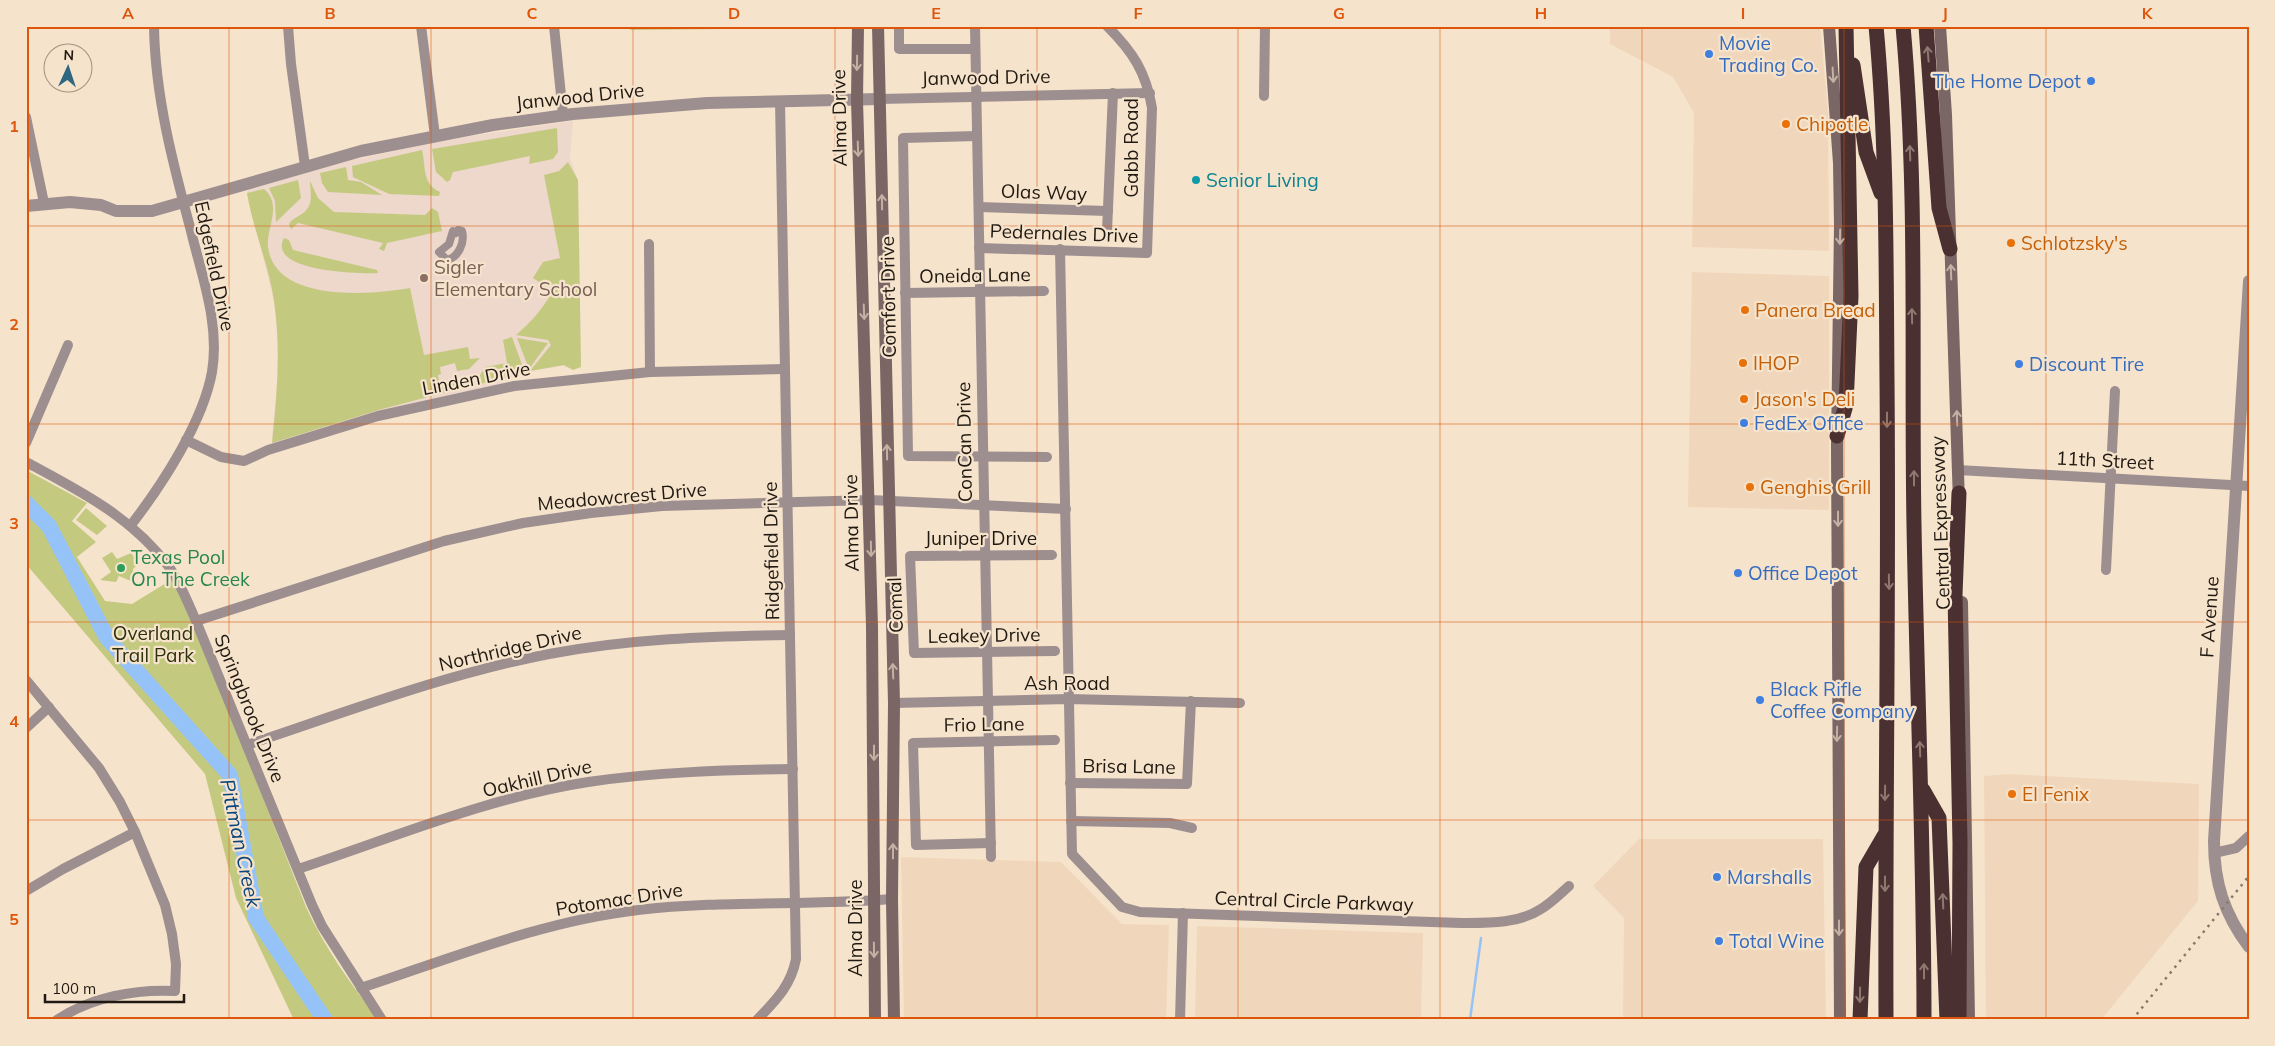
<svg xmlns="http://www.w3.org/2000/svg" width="2275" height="1046" font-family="Mulish,sans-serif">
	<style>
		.built { fill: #f0d7bb }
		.education { fill: #eed7cb }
		.green { fill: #c3ca80 }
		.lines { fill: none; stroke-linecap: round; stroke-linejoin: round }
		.stream { stroke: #96c3f7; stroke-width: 2.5 }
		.river { stroke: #96c3f7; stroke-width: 16 }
		.pedestrian { stroke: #9d8f8f; stroke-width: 8 }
		.minor { stroke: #9d8f8f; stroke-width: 10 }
		.tertiary { stroke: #9d8f8f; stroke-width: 12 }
		.secondary { stroke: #796665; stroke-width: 12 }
		.motorway { stroke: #4a3031; stroke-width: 15 }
		.rail { stroke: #877a6b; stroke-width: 2.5; stroke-dasharray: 2.5 5; stroke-linecap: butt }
		.oneway { stroke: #8f786f }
		.oneway2 { stroke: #c4b1a3 }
		.grid { fill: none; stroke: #de560c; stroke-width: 1; stroke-opacity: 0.55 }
		.shop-dot { fill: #3f7fe0; stroke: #f6e3cc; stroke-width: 2 }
		.food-dot { fill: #e8710a; stroke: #f6e3cc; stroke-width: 2 }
		.culture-dot { fill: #0f9aa8; stroke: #f6e3cc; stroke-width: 2 }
		.education-dot { fill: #8d6e63; stroke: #f6e3cc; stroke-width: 2 }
		.leisure-dot { fill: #2e9e5b; stroke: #f6e3cc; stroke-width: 2 }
		.labels { text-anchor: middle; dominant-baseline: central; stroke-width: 4.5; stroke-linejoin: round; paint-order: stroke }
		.shop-label { font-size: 19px; fill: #366cbe; stroke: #f6e3cc; text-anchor: start }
		.street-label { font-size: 19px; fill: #201911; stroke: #f6e3cc }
		.food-label { font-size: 19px; fill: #c56008; stroke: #f6e3cc; text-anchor: start }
		.culture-label { font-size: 19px; fill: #0d838f; stroke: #f6e3cc; text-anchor: start }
		.education-label { font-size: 19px; fill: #785e54; stroke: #f6e3cc; text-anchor: start }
		.leisure-label { font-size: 19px; fill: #27864d; stroke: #f6e3cc; text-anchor: start }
		.park-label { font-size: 19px; fill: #2f310c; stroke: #f6e3cc }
		.water-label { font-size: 20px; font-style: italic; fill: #08447d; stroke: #f6e3cc }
		.neatline { fill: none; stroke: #de560c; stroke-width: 2 }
		.grid-label { font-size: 16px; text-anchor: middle; font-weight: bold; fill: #de560c }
	</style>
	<rect width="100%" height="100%" fill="#f6e3cc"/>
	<g class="built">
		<polygon points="1610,26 1820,26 1828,110 1829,251 1692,247 1694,113 1673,77 1610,44"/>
		<polygon points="1692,272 1829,276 1829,510 1688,507"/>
		<polygon points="2009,774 2199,784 2198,901 2101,1020 1986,1020 1984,776"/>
		<polygon points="1639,839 1823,839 1826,1020 1623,1020 1624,918 1593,886"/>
		<polygon points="901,857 1061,862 1122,924 1169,925 1166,1020 904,1020"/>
		<polygon points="1197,926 1423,933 1421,1020 1195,1020"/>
	</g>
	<polygon class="education" points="573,121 570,158 578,180 581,367 571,369 563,366 537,370 509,379 500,385 274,446 272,437 279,363 277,332 274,301 247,193 249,188 353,160 414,147 471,136"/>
	<g class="green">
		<polygon points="630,26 724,26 724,29 630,30"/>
		<polygon points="557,128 558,152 553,159 529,164 530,156 453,172 450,180 447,182 436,172 432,149"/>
		<path d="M422 150C426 167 422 184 440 192L439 196 389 194 353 177 352 166Z"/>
		<path d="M568 162 578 180 581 367 573 370 564 365 530 371 551 345 548 340 516 335C529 324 540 312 550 296L546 293 548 288 533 278 543 262 560 258 544 175 559 171Z"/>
		<polygon points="346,167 348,180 361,182 382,195 328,192 322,183 320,173"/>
		<polygon points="298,180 301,198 276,222 275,201 269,188"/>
		<path d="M310 181 318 198 334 212 425 215 432 208 438 212 442 231 387 243 384 251 379 249 383 243 298 223 291 229 289 224C292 219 297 217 302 214 315 205 310 192 310 181Z"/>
		<path d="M264 189C283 205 266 228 268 247 275 303 371 295 410 288L424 355 468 347 470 359 480 358 469 369 457 371 455 363 440 367 441 374 438 375 440 386 463 381 466 387 382 409 272 443C277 395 281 349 274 301 269 265 253 230 247 193Z"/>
		<path d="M284 238 289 240 293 250 377 270 378 273C361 274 266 272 284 238Z"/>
		<polygon points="512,337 525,373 480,384 479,377 485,367 507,363 503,340"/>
		<polygon points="517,338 548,343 529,369"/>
		<path d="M26 470 87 503 72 521 96 542 77 557 105 601 132 604 171 580 179 592 243 747 306 907C325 948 351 985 379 1020H294L236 898 205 774 26 564Z"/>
		<polygon points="86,508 107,526 97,535 76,520"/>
		<polygon points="112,552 117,559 131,553 139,563 133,569 133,582 119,576 116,582 100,580 111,572 102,558"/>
	</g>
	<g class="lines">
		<polyline class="stream" points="1470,1020 1481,938"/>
		<polyline class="river" points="26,503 49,526 107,638 230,775 256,918 325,1020"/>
		<path class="pedestrian" d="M458 230 462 231C465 242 459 257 447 260L439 252 449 244 453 231 456 233Z"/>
		<g class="minor">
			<polyline points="288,26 291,64 305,166"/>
			<polyline points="421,26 435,136"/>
			<polyline points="554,26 563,115"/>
			<polyline points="899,26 899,49 975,49"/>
			<polyline points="975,26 991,857"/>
			<polyline points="1264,96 1265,26"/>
			<polyline points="880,99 1150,93"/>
			<polyline points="26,117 44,203"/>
			<polyline points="977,136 903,138 908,456 1047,457"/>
			<polyline points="979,207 1108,211"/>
			<polyline points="1107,231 1113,93"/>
			<polyline points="649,244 650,372"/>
			<path d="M979 248 1147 253 1152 108C1146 72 1133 52 1107 26"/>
			<path d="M1060 249 1072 854 1122 907 1140 912 1461 923C1488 923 1518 924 1541 909 1551 903 1560 894 1569 886"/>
			<polyline points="905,293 1044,291"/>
			<polyline points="186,440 221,457 244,461 268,450 378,416 514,386 650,372 785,369"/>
			<polyline points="26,443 68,345"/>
			<path d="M26 462C80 491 132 517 169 567 181 584 188 603 196 621L312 905 322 926 382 1020"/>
			<polyline points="1958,470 2249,486"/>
			<path d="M131 525C162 485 203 422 212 372 220 324 202 277 191 231 173 164 155 96 154 26"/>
			<polyline points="1052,555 910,556 914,653 1055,651"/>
			<polyline points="2106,570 2115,391"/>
			<polyline points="196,621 444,541 523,523 591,513 662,506 870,500 1066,509"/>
			<path d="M26 680 99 768 120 802 135 832 165 905 172 934 176 964 175 991C135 989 91 997 57 1020"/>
			<polyline points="894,703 1068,699 1240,703"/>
			<polyline points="26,728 49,707"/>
			<path d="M247 745C346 712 446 674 549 654 628 639 709 636 790 635"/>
			<polyline points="1070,783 1187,784 1191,701"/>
			<polyline points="1071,821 1170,823 1192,828"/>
			<polyline points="991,843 916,845 913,743 1055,740"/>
			<polyline points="2214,853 2236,848 2249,836"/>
			<path d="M298 869C392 838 490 797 588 782 656 772 724 770 793 769"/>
			<polyline points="26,891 63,869 135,832"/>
			<path d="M361 988C452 958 543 921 638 910 723 900 808 906 892 899"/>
			<path d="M757 1020C775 1001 791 986 796 959L780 101"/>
			<polyline points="1180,1020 1183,913"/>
		</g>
		<g class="tertiary">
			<polyline points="26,206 70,202 101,205 116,211 152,211 361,151 493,125 573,114 707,103 880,99"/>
			<path d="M2249 281 2214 841C2214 882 2224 914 2249 947"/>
		</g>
		<g class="secondary">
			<polyline points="858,26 857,100 872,627 875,1020"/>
			<polyline points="878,26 894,703 892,899 894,1020"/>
			<polyline points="1829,26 1839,163 1840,225 1837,445 1840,1020"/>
			<polyline points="1940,26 1946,115 1959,502"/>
			<polyline points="1962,602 1969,1020"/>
		</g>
		<g class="motorway">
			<path d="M1876 26C1887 144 1886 262 1887 381 1889 594 1885 807 1886 1020"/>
			<path d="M1903 26C1918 192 1911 359 1914 525 1917 690 1924 855 1924 1020"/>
			<polyline points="1926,26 1939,208 1950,249"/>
			<polyline points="1853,65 1866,152 1881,193"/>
			<polyline points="1837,436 1846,405 1851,296 1846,26"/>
			<polyline points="1923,790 1939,818 1947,1020"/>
			<polyline points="1860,1020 1866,867 1884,836"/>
			<polyline points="1959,1020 1960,843 1955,595 1959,493"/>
		</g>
		<polyline class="rail" points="2132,1020 2249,876"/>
	</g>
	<defs><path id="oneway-shaft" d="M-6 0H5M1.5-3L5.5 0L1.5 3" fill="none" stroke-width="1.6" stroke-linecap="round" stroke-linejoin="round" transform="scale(1.25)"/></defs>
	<g class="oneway">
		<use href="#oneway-shaft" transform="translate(1928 54) rotate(-95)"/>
		<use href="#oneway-shaft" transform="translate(1910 153) rotate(-92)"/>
		<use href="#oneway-shaft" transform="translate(1912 316) rotate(-91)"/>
		<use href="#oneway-shaft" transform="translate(1887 420) rotate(90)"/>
		<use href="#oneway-shaft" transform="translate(1914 478) rotate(-90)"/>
		<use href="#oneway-shaft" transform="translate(1889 582) rotate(89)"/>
		<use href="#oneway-shaft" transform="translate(1920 749) rotate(-92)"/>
		<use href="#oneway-shaft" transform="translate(1885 793) rotate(91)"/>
		<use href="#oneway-shaft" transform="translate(1885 884) rotate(90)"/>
		<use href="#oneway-shaft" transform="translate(1943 901) rotate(-92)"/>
		<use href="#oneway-shaft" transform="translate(1924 971) rotate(-90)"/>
		<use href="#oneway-shaft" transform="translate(1860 995) rotate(91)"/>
	</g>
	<g class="oneway2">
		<use href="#oneway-shaft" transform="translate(857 63) rotate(91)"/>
		<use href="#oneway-shaft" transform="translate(1833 75) rotate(87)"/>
		<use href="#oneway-shaft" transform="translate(858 149) rotate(88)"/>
		<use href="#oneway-shaft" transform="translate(882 202) rotate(-91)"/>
		<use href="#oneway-shaft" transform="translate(1840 237) rotate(91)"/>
		<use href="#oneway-shaft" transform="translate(1951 272) rotate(-92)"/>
		<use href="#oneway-shaft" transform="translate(864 312) rotate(88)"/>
		<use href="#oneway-shaft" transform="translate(1957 418) rotate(-92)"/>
		<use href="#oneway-shaft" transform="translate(887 452) rotate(-91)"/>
		<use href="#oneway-shaft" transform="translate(1838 519) rotate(90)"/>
		<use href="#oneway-shaft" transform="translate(871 549) rotate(89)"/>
		<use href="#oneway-shaft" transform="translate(893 671) rotate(-92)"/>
		<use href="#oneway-shaft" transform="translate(1837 734) rotate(91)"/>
		<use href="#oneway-shaft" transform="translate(874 753) rotate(90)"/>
		<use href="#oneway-shaft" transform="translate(893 851) rotate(-90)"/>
		<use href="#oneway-shaft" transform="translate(1839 928) rotate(90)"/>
		<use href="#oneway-shaft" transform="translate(874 950) rotate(89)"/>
	</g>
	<path class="grid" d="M229 26V1020M431 26V1020M633 26V1020M835 26V1020M1037 26V1020M1238 26V1020M1440 26V1020M1642 26V1020M1844 26V1020M2046 26V1020M26 226H2249M26 424H2249M26 622H2249M26 820H2249"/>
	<g class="shop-dot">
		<circle cx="1709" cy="54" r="5"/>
		<circle cx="2091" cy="81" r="5"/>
		<circle cx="2019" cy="364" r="5"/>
		<circle cx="1744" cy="423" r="5"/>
		<circle cx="1738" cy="573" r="5"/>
		<circle cx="1760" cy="700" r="5"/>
		<circle cx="1717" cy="877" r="5"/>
		<circle cx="1719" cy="941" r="5"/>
	</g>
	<g class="food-dot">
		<circle cx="1786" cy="124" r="5"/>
		<circle cx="2011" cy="243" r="5"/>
		<circle cx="1745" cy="310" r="5"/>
		<circle cx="1743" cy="363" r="5"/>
		<circle cx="1744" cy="399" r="5"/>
		<circle cx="1750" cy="487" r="5"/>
		<circle cx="2012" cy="794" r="5"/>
	</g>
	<circle class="culture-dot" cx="1196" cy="180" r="5"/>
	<circle class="education-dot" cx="424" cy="278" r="5"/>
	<circle class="leisure-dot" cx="121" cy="568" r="5"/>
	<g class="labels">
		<g class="shop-label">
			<text x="1719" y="43">Movie<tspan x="1719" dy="22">Trading Co.</tspan></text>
			<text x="2081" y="81" text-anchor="end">The Home Depot</text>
			<text x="2029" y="364">Discount Tire</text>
			<text x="1754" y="423">FedEx Office</text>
			<text x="1748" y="573">Office Depot</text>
			<text x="1770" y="689">Black Rifle<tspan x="1770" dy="22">Coffee Company</tspan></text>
			<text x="1727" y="877">Marshalls</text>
			<text x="1729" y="941">Total Wine</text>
		</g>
		<g class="street-label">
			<text transform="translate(986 77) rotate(-1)">Janwood Drive</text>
			<text transform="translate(580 96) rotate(-6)">Janwood Drive</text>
			<text transform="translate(839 118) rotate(-91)">Alma Drive</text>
			<text transform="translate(1131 148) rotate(-90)">Gabb Road</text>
			<text transform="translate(1044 192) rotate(2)">Olas Way</text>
			<text transform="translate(1064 233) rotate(2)">Pedernales Drive</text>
			<text transform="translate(215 266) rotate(78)">Edgefield Drive</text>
			<text transform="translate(975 275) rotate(-1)">Oneida Lane</text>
			<text transform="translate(888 297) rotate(-91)">Comfort Drive</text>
			<text transform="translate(476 378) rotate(-11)">Linden Drive</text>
			<text transform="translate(964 442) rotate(-91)">ConCan Drive</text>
			<text transform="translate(2105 460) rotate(3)">11th Street</text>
			<text transform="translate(622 496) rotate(-5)">Meadowcrest Drive</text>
			<text transform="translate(851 523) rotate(-91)">Alma Drive</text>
			<text transform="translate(1940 523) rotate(-92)">Central Expressway</text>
			<text x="981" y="538">Juniper Drive</text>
			<text transform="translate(771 551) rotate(-91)">Ridgefield Drive</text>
			<text transform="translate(895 605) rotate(-92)">Comal</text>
			<text transform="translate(2209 617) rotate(-86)">F Avenue</text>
			<text transform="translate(984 635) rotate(-1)">Leakey Drive</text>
			<text transform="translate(510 648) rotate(-13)">Northridge Drive</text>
			<text x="1067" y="683">Ash Road</text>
			<text transform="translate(250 708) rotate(68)">Springbrook Drive</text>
			<text transform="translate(984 724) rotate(-1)">Frio Lane</text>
			<text transform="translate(1129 766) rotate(1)">Brisa Lane</text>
			<text transform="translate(537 778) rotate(-13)">Oakhill Drive</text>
			<text transform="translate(619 899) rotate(-9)">Potomac Drive</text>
			<text transform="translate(1314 901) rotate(2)">Central Circle Parkway</text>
			<text transform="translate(855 928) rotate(-90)">Alma Drive</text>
		</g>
		<g class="food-label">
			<text x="1796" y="124">Chipotle</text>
			<text x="2021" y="243">Schlotzsky's</text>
			<text x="1755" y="310">Panera Bread</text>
			<text x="1753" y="363">IHOP</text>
			<text x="1754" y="399">Jason's Deli</text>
			<text x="1760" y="487">Genghis Grill</text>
			<text x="2022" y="794">El Fenix</text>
		</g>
		<g class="culture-label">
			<text x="1206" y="180">Senior Living</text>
		</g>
		<g class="education-label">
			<text x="434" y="267">Sigler<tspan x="434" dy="22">Elementary School</tspan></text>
		</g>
		<g class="leisure-label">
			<text x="131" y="557">Texas Pool<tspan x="131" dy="22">On The Creek</tspan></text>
		</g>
		<g class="park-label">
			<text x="153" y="633">Overland<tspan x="153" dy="22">Trail Park</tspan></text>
		</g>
		<g class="water-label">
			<text transform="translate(241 843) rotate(78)">Pittman Creek</text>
		</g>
	</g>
	<rect width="2275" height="1046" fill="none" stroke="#f6e3cc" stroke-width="55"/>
	<g transform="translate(68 68) rotate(3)"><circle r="24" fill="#f6e3cc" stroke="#a09281"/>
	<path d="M0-4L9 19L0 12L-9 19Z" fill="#2f6681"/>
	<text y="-8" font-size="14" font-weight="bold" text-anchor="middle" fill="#201911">N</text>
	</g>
	<path d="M45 994v8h139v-8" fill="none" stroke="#201911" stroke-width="2.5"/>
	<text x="52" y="994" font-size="15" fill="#201911" stroke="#f6e3cc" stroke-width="4" paint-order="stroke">100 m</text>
	<rect x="28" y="28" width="2220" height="990" class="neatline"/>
	<g class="grid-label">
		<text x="128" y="19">A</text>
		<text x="330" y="19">B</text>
		<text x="532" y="19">C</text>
		<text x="734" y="19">D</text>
		<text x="936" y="19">E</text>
		<text x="1138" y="19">F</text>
		<text x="1339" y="19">G</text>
		<text x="1541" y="19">H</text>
		<text x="1743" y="19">I</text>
		<text x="1945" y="19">J</text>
		<text x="2147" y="19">K</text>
		<text x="14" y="132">1</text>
		<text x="14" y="330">2</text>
		<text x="14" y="529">3</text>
		<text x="14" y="727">4</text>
		<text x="14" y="925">5</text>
	</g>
</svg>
